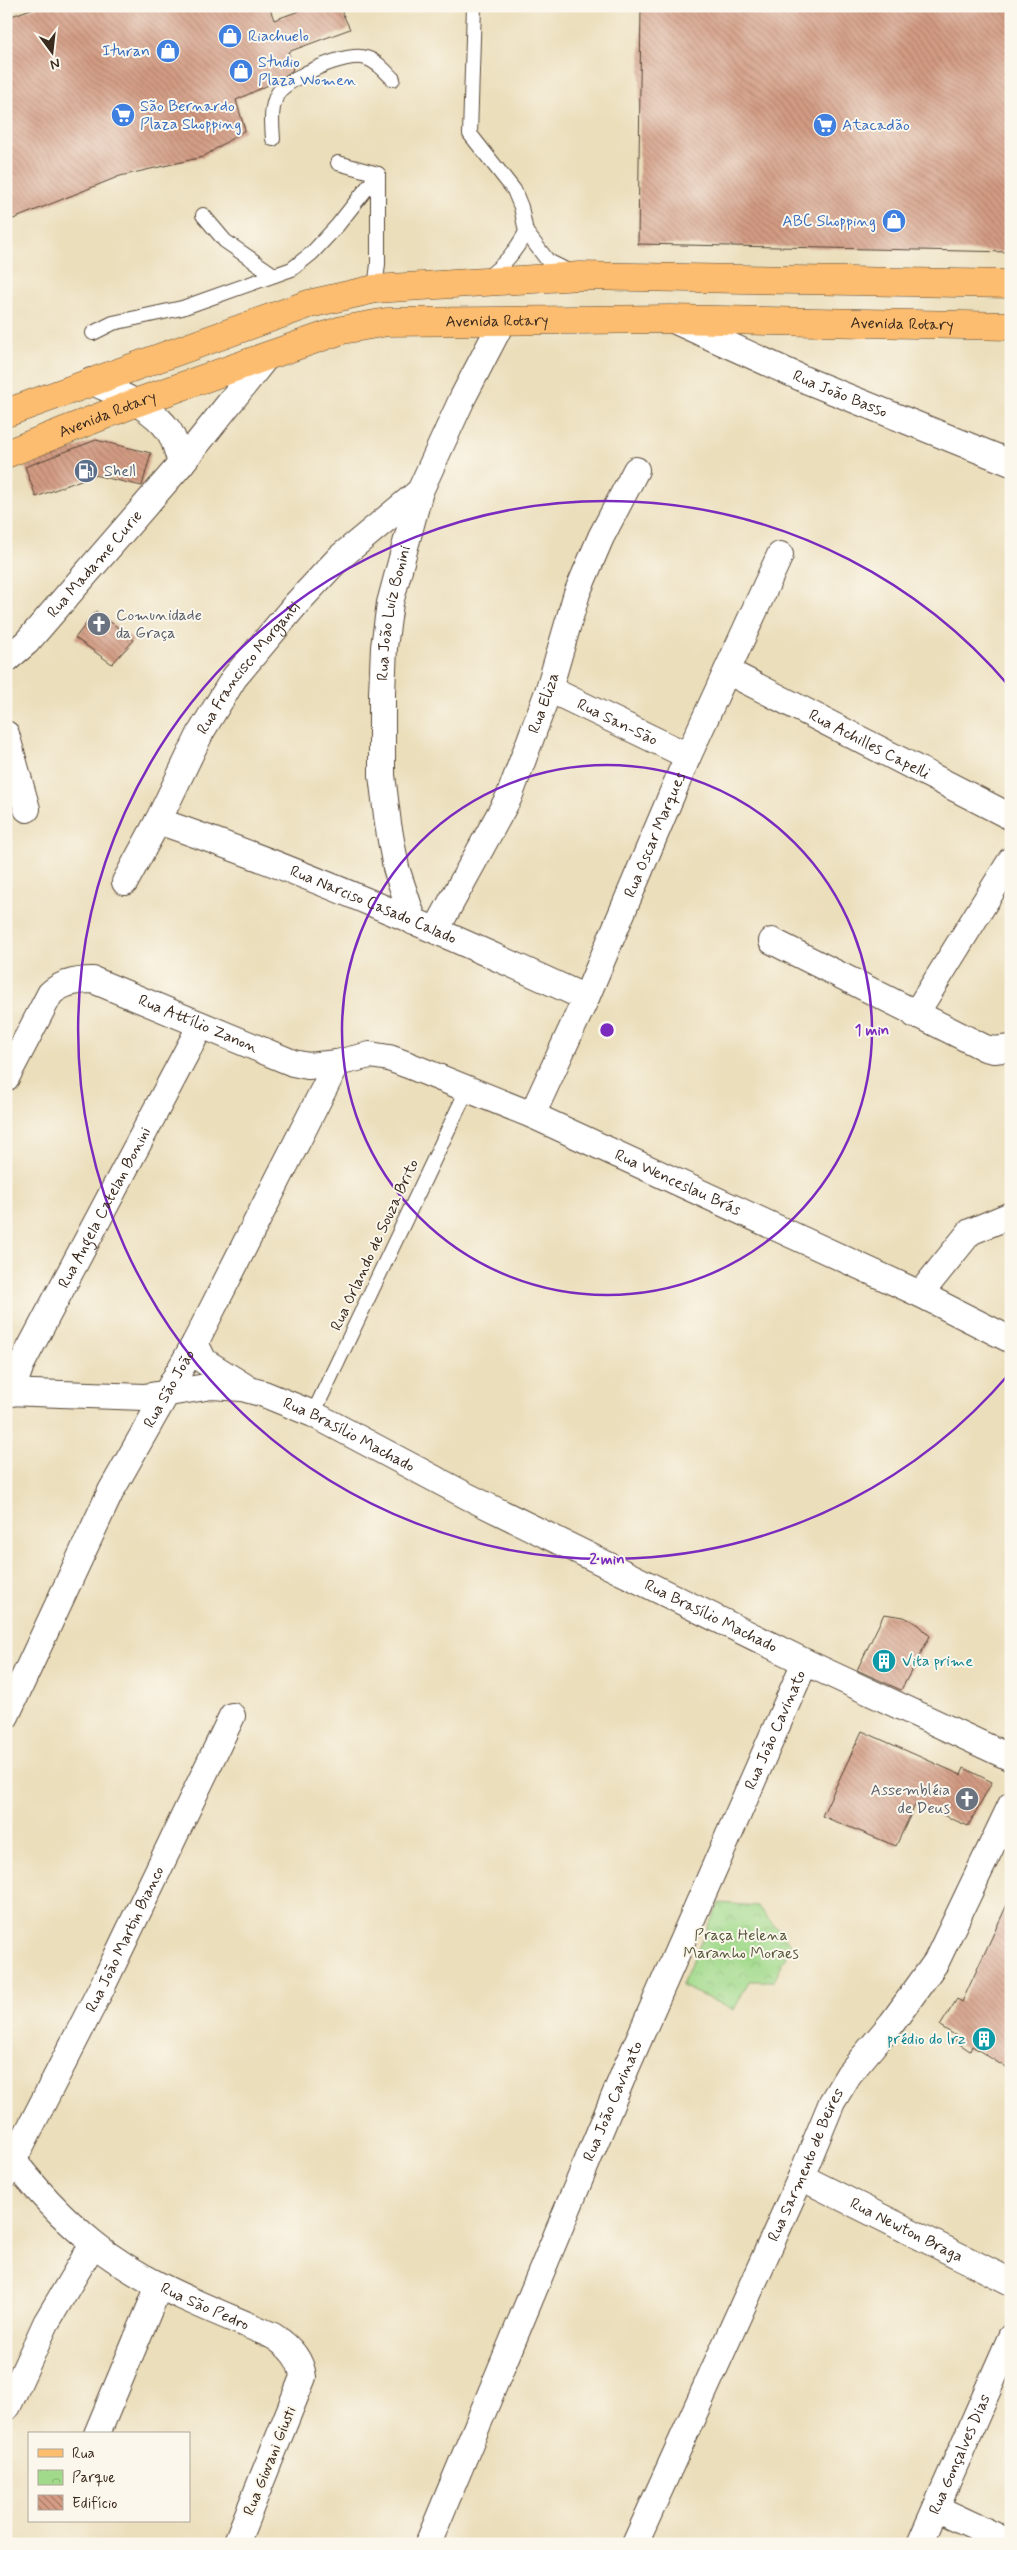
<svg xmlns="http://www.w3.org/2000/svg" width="1017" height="2550" font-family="Mynerve,sans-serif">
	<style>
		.park { fill: url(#park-crowns); stroke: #6e8255 }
		.building { fill: url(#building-back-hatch) }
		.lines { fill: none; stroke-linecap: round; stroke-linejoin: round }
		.service-casing { stroke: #554536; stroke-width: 16 }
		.minor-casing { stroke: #554536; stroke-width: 28 }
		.primary-casing { stroke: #554536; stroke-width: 29 }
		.service { stroke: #fff; stroke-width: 14 }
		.minor { stroke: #fff; stroke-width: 26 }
		.primary { stroke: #fcbd6f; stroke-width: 28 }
		.ring { fill: none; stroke: #7b2cbf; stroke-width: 2.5 }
		.labels { text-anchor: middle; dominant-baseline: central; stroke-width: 4; stroke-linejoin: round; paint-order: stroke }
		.shop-label { font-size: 16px; fill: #366cbe; stroke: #fbf7ec; text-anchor: start }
		.street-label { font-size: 16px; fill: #3b2a1e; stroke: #fbf7ec }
		.service-label { font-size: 16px; fill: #4e5e75; stroke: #fbf7ec; text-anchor: start }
		.worship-label { font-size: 16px; fill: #5b616d; stroke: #fbf7ec; text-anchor: start }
		.culture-label { font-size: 16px; fill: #0d838f; stroke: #fbf7ec; text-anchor: start }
		.park-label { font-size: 16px; fill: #55563a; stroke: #fbf7ec }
		.centre { fill: #7b2cbf; stroke: #fbf7ec; stroke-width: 2.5 }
		.ring-label { font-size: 15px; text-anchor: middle; font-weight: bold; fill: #7b2cbf; stroke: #fbf7ec; stroke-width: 4; stroke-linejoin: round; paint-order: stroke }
	</style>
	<defs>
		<pattern id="park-crowns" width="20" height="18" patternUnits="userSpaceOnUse" patternTransform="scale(1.25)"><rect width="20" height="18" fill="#a2da8c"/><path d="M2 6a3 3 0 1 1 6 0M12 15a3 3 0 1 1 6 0" fill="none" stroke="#8cbb78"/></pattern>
		<pattern id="building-back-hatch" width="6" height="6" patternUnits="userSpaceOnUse" patternTransform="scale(1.25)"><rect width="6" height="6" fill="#d39b83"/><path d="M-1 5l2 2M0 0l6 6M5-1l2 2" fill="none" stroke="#ac7f6b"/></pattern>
	</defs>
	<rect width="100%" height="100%" fill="#fbf7ec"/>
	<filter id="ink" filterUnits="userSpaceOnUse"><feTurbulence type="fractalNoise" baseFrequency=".02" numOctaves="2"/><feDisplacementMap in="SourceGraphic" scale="10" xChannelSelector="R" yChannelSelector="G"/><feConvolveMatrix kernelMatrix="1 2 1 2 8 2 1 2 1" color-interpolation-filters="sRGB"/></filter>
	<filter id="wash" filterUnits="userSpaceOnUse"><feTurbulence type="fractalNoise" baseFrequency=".0096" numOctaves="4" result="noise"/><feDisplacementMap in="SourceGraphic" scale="20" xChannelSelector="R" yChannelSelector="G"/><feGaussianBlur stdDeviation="1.12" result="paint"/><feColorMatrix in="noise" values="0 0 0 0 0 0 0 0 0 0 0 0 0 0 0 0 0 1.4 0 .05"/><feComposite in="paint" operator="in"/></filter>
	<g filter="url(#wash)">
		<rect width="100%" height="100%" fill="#ebdebb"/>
		<polygon class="park" points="719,1903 757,1906 791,1944 774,1981 749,1981 734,2010 681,1986"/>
		<g id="blocks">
			<g class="building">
				<polygon points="39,6 269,6 274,20 313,6 339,6 350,29 288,52 293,70 277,81 236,100 245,130 203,157 120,176 6,222 6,18"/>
				<polygon points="641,6 1011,6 1011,252 638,244"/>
				<polygon points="96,440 151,453 142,486 94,475 36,497 25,467"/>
				<polygon points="96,611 134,640 112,664 75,638"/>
				<polygon points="884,1614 904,1617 919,1625 930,1636 901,1690 857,1670"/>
				<polygon points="862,1731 961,1775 964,1768 992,1782 968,1826 916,1803 896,1846 822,1816"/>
				<polygon points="1011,1896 1011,2071 972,2046 970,2051 955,2041 958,2037 940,2026 957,1999 962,2002"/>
			</g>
		</g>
	</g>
	<g filter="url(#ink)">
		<use href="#blocks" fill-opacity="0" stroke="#554536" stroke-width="1"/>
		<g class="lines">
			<g class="service-casing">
				<g id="service">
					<polyline points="474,6 470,134 514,190 521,207 526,232 548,261 568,271"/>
					<path d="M273 139C272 124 270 107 278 93 289 77 348 51 366 58 377 61 385 71 393 79"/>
					<polyline points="338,163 378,174"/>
					<polyline points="203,215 225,241 274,275"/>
					<path d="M486 278C504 265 515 252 526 232"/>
					<polyline points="375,289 378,264 378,174"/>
					<polyline points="93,333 113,323 182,308 292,269 312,253 337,226 378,174"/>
					<polyline points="313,1414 467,1090"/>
				</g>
			</g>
			<g class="minor-casing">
				<g id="minor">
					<path id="s1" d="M671 319 808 381 1011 463"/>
					<path d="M91 381C117 394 151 405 169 431 175 440 178 453 181 464"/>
					<path id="s2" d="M6 660 27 642 181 464 267 356"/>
					<path id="s3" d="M727 671 1011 817"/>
					<path id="s4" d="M549 689 688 756"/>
					<polyline points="6,734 27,809"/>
					<path id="s5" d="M158 821C304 871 446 934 586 998"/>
					<path id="s6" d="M125 882 158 821 201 732 234 678 297 603 339 558 420 491"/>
					<path id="s7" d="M414 922 396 868 388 824 382 775V693L384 647 390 603 420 491 463 397 502 322"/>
					<path id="s8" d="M436 930 509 797 549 689 577 593 601 537 636 470"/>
					<polyline points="772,941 985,1048 994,1050 1011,1048"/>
					<polyline points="915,1015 1011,860"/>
					<path id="s9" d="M6 1078 50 994C61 983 77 980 93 980L293 1063 308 1066 337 1063 370 1055 389 1058 408 1065 532 1115 920 1294 1011 1340"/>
					<path id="s10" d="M532 1115 586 998 688 756 780 555"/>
					<polyline points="920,1294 970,1232 1011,1215"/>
					<polyline points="195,1343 204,1361 244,1386"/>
					<path id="s11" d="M6 1392 144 1397 212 1386 242 1388 264 1394 313 1414 467 1496 805 1662 1011 1758"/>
					<path id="s12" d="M11 1393 21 1365 201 1025"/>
					<path id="s13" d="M6 1716 111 1491 195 1343 337 1063"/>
					<path id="s14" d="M6 2151C31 2184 61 2217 93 2243 145 2286 212 2309 273 2336 289 2346 301 2358 303 2377L236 2544"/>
					<path id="s15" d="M6 2175 102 1987 232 1716"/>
					<path id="s16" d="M801 2177 1011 2282"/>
					<polyline points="8,2406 46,2323 93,2244"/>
					<polyline points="97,2434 159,2286"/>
					<polyline points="936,2508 1011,2543"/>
					<path id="s17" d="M428 2544 627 2066 805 1662"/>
					<path id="s18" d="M635 2544 801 2177 832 2102 849 2074 892 2023 936 1962 1011 1805"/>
					<path id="s19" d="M920 2544 1011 2337"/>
				</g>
			</g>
			<g class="primary-casing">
				<g id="primary">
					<polyline points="6,413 309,304 375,289 580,276 1011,284"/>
					<path id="s20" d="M6 454 135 403 267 356 342 330 387 322 671 319 1011 326"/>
				</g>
			</g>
			<use href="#service" class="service"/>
			<use href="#minor" class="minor"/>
			<use href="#primary" class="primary"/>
		</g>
	</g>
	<g class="ring">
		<circle cx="607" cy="1030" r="265"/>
		<path d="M1009 1374A529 529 0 1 1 1009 686"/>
	</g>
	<defs>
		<g id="shop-disc" transform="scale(1.25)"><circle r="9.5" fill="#3f7fe0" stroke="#fbf7ec"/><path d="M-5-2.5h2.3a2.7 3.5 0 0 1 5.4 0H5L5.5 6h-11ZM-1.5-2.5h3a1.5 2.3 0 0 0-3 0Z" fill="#fff"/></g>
		<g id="supermarket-disc" transform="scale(1.25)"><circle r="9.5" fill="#3f7fe0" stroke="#fbf7ec"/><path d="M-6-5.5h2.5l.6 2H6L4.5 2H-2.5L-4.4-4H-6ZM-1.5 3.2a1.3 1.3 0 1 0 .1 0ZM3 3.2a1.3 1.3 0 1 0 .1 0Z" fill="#fff"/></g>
		<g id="fuel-disc" transform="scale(1.25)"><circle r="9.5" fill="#5c6f8a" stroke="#fbf7ec"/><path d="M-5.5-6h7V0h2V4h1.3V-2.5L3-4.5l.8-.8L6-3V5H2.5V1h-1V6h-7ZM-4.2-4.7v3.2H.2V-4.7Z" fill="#fff"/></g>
		<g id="church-disc" transform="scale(1.25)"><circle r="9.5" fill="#6b7280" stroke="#fbf7ec"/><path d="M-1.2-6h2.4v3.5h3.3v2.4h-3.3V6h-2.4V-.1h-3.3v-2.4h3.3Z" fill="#fff"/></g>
		<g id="building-disc" transform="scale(1.25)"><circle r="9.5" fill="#0f9aa8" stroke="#fbf7ec"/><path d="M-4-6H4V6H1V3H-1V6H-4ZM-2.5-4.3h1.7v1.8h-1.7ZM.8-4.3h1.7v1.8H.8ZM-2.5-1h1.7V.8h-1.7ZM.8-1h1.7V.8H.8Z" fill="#fff"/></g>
	</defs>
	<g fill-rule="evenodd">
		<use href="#shop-disc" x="230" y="36"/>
		<use href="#shop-disc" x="168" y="51"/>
		<use href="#shop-disc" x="241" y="71"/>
		<use href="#supermarket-disc" x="123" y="115"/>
		<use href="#supermarket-disc" x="825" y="125"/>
		<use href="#shop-disc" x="894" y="221"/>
		<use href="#fuel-disc" x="86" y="471"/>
		<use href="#church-disc" x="99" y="624"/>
		<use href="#building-disc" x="884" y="1661"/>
		<use href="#church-disc" x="967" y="1799"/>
		<use href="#building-disc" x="984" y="2039"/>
	</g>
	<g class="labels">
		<g class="shop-label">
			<text x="248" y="36">Riachuelo</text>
			<text x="150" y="51" text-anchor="end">Ituran</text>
			<text x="258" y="62">Studio<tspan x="258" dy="18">Plaza Women</tspan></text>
			<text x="140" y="106">São Bernardo<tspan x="140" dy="18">Plaza Shopping</tspan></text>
			<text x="842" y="125">Atacadão</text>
			<text x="876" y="221" text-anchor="end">ABC Shopping</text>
		</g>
		<g class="street-label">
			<text stroke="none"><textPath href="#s20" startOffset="514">Avenida Rotary</textPath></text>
			<text stroke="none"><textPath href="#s20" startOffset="919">Avenida Rotary</textPath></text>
			<text stroke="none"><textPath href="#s1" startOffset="185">Rua João Basso</textPath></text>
			<text stroke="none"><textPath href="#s20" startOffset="109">Avenida Rotary</textPath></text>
			<text stroke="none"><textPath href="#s2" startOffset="131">Rua Madame Curie</textPath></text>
			<text stroke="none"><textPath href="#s7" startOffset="314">Rua João Luiz Bonini</textPath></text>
			<text stroke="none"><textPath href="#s6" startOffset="248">Rua Francisco Morganti</textPath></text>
			<text stroke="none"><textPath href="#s8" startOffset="252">Rua Eliza</textPath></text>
			<text stroke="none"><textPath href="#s4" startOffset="76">Rua San-São</textPath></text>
			<text stroke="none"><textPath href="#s3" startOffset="160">Rua Achilles Capelli</textPath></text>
			<text stroke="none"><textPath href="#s10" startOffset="306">Rua Oscar Marques</textPath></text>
			<text stroke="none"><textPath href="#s5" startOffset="231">Rua Narciso Casado Calado</textPath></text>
			<text stroke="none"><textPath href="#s9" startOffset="255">Rua Attílio Zanon</textPath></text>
			<text stroke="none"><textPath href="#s9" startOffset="770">Rua Wenceslau Brás</textPath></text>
			<text stroke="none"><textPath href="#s12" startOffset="208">Rua Angela Catelan Bonini</textPath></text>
			<text transform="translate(375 1245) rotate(-65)">Rua Orlando de Souza Brito</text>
			<text stroke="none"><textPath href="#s13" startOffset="366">Rua São João</textPath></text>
			<text stroke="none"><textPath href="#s11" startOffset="354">Rua Brasílio Machado</textPath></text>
			<text stroke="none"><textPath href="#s11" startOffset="759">Rua Brasílio Machado</textPath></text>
			<text stroke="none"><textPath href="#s17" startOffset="885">Rua João Cavinato</textPath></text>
			<text stroke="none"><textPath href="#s15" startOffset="264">Rua João Martin Bianco</textPath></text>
			<text stroke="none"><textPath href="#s17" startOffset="480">Rua João Cavinato</textPath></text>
			<text stroke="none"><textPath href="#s18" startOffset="416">Rua Sarmento de Beires</textPath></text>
			<text stroke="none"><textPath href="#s16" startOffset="118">Rua Newton Braga</textPath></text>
			<text stroke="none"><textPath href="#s14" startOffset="256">Rua São Pedro</textPath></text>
			<text stroke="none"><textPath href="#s19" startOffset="98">Rua Gonçalves Dias</textPath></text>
			<text transform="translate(270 2461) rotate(-68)">Rua Giovani Giusti</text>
		</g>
		<g class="service-label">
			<text x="104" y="471">Shell</text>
		</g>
		<g class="worship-label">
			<text x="116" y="615">Comunidade<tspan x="116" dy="18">da Graça</tspan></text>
			<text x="950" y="1790" text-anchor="end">Assembléia<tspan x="950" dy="18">de Deus</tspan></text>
		</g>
		<g class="culture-label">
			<text x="902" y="1661">Vita prime</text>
			<text x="966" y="2039" text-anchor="end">prédio do lrz</text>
		</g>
		<g class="park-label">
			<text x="741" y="1935">Praça Helena<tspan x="741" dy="18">Maranho Moraes</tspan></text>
		</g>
	</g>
	<circle cx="607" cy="1030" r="8" class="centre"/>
	<g class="ring-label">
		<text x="872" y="1035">1 min</text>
		<text x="607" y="1564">2 min</text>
	</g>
	<rect width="1017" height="2550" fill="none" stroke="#fbf7ec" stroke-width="25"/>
	<rect x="28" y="2432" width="162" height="90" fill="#fbf7ec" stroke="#aea59a"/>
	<rect x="38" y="2449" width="25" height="8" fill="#fcbd6f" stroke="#aea59a"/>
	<text x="72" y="2458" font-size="15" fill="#3b2a1e">Rua</text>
	<rect x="38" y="2470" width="25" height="15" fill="url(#park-crowns)" stroke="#aea59a"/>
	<text x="72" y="2482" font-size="15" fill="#3b2a1e">Parque</text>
	<rect x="38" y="2495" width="25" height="15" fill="url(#building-back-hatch)" stroke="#aea59a"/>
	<text x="72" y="2508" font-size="15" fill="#3b2a1e">Edifício</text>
	<g transform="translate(52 52) rotate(165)" stroke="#fbf7ec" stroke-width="4" paint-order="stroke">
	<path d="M0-4L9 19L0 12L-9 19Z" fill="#3b2a1e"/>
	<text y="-8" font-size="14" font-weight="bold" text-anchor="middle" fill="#3b2a1e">N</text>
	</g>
</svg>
